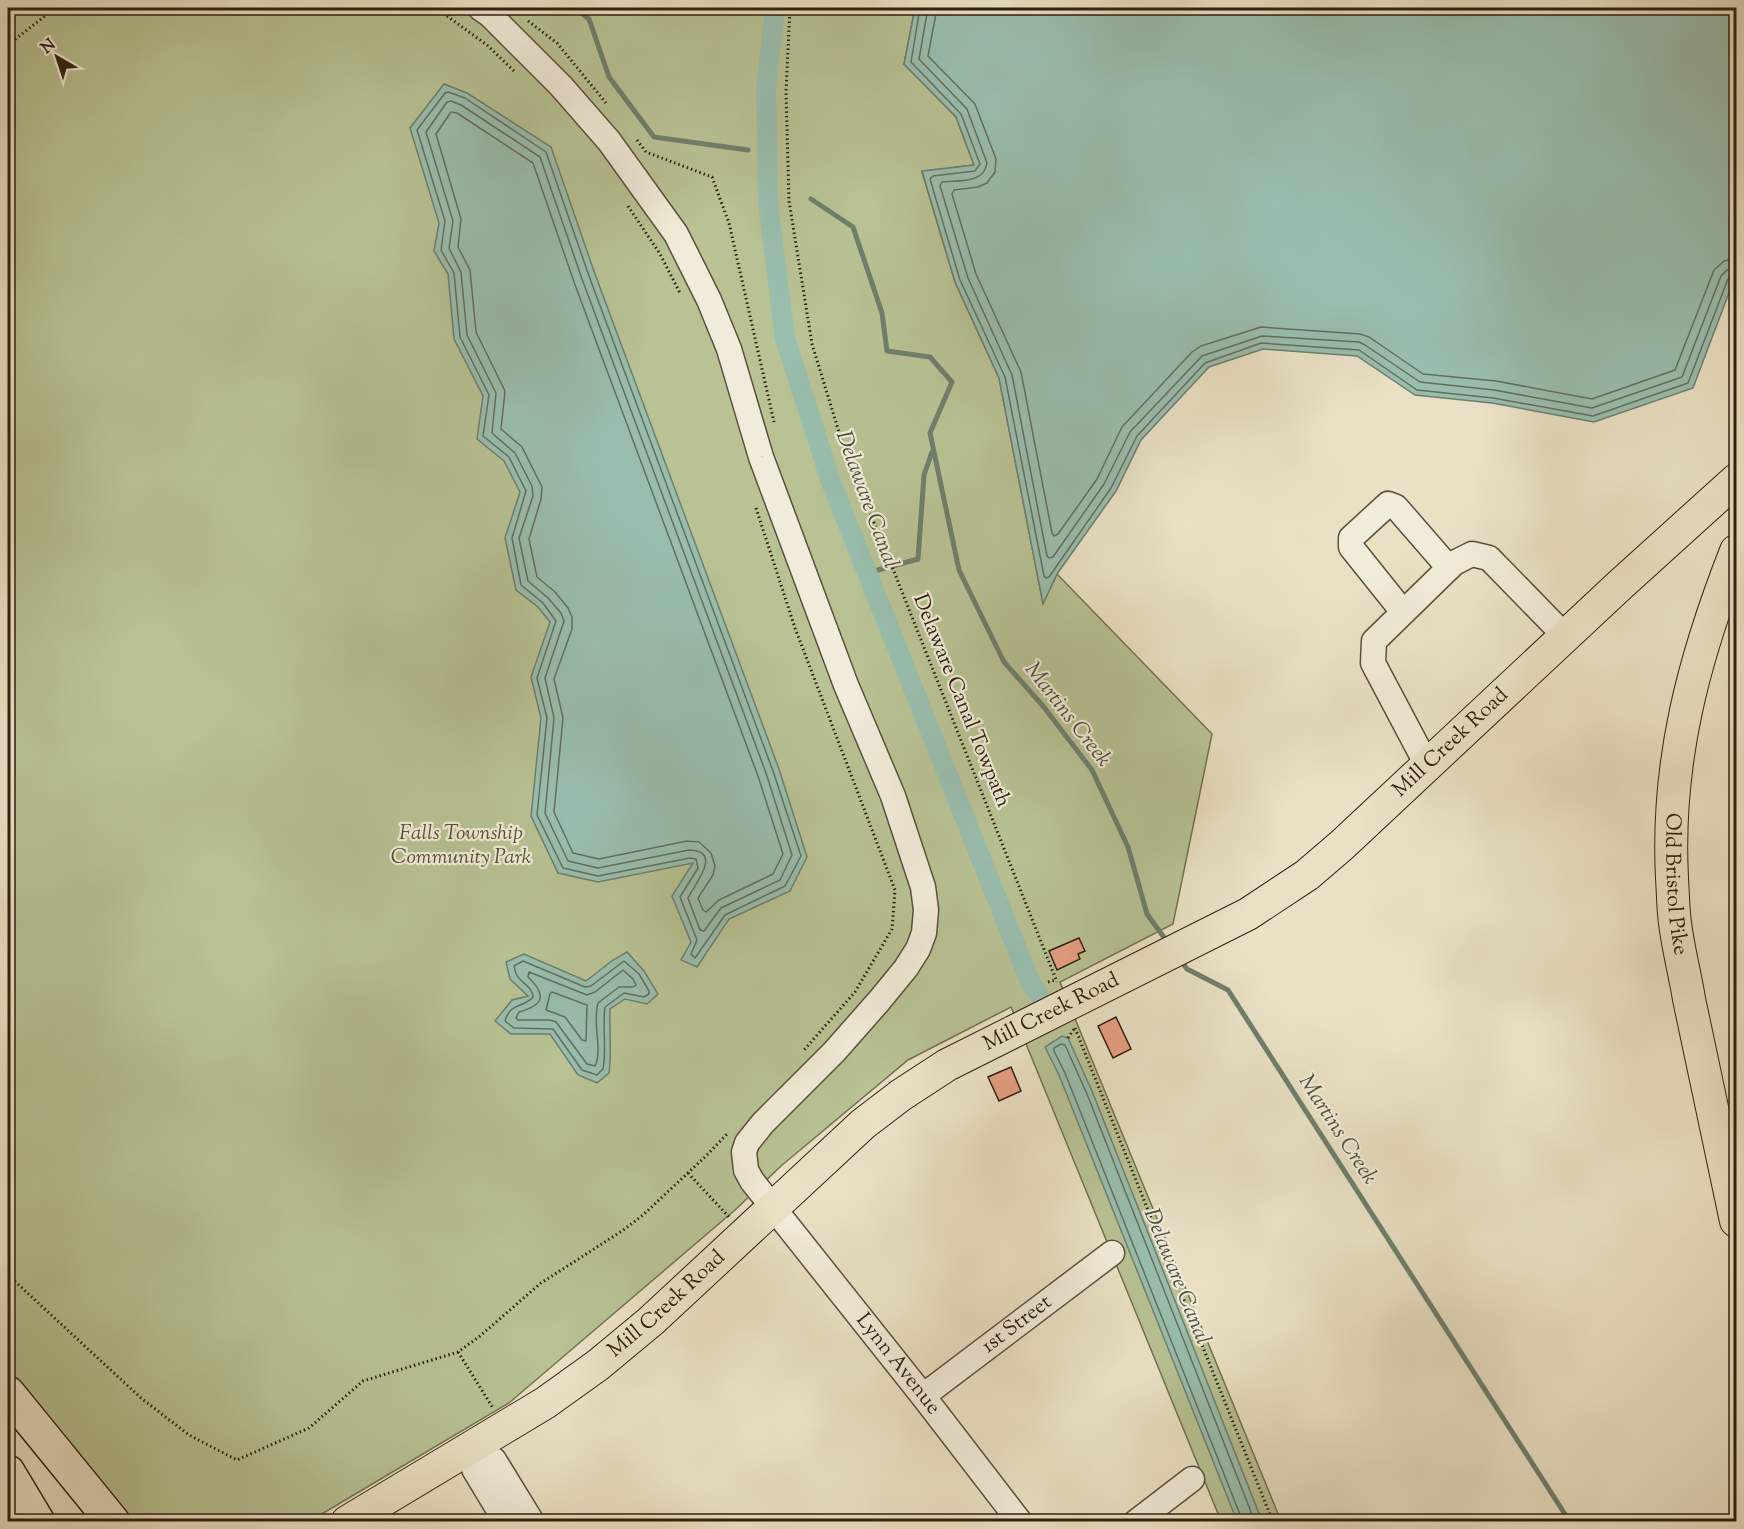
<svg xmlns="http://www.w3.org/2000/svg" width="1744" height="1529" font-family="'Sorts Mill Goudy',serif">
	<style>
		.green { fill: #b8c294; stroke: #727152; stroke-width: 1.5 }
		.water { fill: #99beae; stroke: #6e7f6e; stroke-width: 1.5 }
		.lines { fill: none; stroke-linecap: round; stroke-linejoin: round }
		.shore { stroke: #636f5e; stroke-width: 1.5 }
		.stream { stroke: #6e7f6e; stroke-width: 5 }
		.canal { stroke: #99beae; stroke-width: 20 }
		.building { fill: #e69f82; stroke: #2d200f; stroke-width: 1.5 }
		.minor-casing { stroke: #5c503c; stroke-width: 27 }
		.major-casing { stroke: #2d200f; stroke-width: 34 }
		.highway-casing { stroke: #2d200f; stroke-width: 36 }
		.path { stroke: #2d200f; stroke-width: 3; stroke-dasharray: 1.5 3; stroke-linecap: butt }
		.minor { stroke: #f1ecd9; stroke-width: 24 }
		.major { stroke: #eae1c5; stroke-width: 32 }
		.highway { stroke: #eae1c5; stroke-width: 33 }
		.labels { text-anchor: middle; dominant-baseline: central; stroke-width: 4.5; stroke-linejoin: round; paint-order: stroke }
		.street-label { font-size: 21px; fill: #2d200f; stroke: #f1ecd9 }
		.park-label { font-size: 21px; font-style: italic; fill: #575137; stroke: #f1ecd9 }
		.water-label { font-size: 22px; font-style: italic; fill: #4d4f3f; stroke: #f1ecd9 }
	</style>
	<rect width="100%" height="100%" fill="#eae1c5"/>
	<filter id="stains"><feTurbulence type="fractalNoise" baseFrequency=".00333" numOctaves="4"/><feColorMatrix values="0 0 0 0 .2 0 0 0 0 .09 0 0 0 0 .02 0 0 0 .5 -.17"/></filter>
	<radialGradient id="worn" r=".72"><stop offset=".6" stop-color="#630" stop-opacity="0"/><stop offset="1" stop-color="#630" stop-opacity=".3"/></radialGradient>
	<polygon class="green" points="8,8 915,8 904,64 956,117 974,165 922,172 955,282 999,378 1043,603 1057,574 1212,734 1173,924 1060,982 1281,1521 1221,1521 1011,1007 908,1060 781,1166 735,1210 509,1403 310,1521 127,1521 8,1375"/>
	<g class="water">
		<polygon points="915,8 1736,8 1736,274 1693,388 1594,422 1492,403 1415,395 1357,356 1263,349 1209,367 1141,440 1116,491 1057,574 1043,604 999,378 955,282 922,171 974,165 956,117 904,64"/>
		<polygon points="444,84 467,93 551,147 595,274 779,769 807,857 790,891 729,919 697,967 681,960 691,942 672,896 693,863 598,882 558,873 531,816 541,718 531,677 550,622 538,607 516,590 505,538 520,492 504,461 477,439 483,396 454,339 448,274 434,251 439,223 410,128"/>
		<path d="M627 952 644 971 658 994 647 1004 625 999 610 1009C609 1030 612 1052 609 1073L597 1083 578 1075 550 1034H511L495 1021 512 1000 528 996 510 979 506 962 524 954 586 981 613 960Z"/>
		<polygon points="1062,1036 1068,1038 1092,1091 1262,1521 1237,1521 1059,1075 1045,1047"/>
	</g>
	<g class="lines">
		<g class="shore">
			<polyline points="920,8 911,62 961,114 980,164 975,171 933,176 930,179 960,280 1005,377 1044,576 1046,578 1049,577 1111,488 1137,436 1205,363 1261,343 1359,350 1417,390 1493,398 1593,416 1688,383 1728,279 1732,275 1736,275"/>
			<path d="M928 8 919 59 967 109 987 163C984 184 959 180 942 182L940 186 968 278 1012 375 1047 556 1049 558 1053 557 1104 484 1130 432 1202 356 1262 336 1359 342 1365 345 1420 382 1494 390 1592 408 1682 377 1721 276 1727 270 1736 267"/>
			<polyline points="937,8 928,56 975,104 996,159 995,172 987,183 978,187 954,190 952,194 976,274 1021,372 1052,533 1054,536 1058,534 1097,479 1122,427 1192,352 1201,346 1261,327 1360,334 1369,337 1423,374 1496,381 1592,399 1675,370 1714,270 1724,261 1736,258"/>
			<polygon points="448,92 465,98 546,152 589,276 773,771 801,856 785,886 725,915 695,958 691,954 697,940 680,897 698,868 696,859 690,858 598,876 563,868 537,815 547,718 537,678 556,621 543,603 521,585 512,538 526,491 509,457 483,436 489,395 460,337 454,273 441,250 445,221 417,130 445,93"/>
			<path d="M451 101 461 105 540 157 582 279 766 773 792 855 780 880 721 908 704 931 700 930 688 898C694 885 724 851 689 850L598 868 568 861 545 813 554 718 545 678 564 621 561 613 548 598 528 581 519 538 533 496 532 486 515 453 492 433 496 393 467 335 461 272 449 248 453 221 426 132 447 102Z"/>
			<polygon points="451,112 457,113 533,163 574,282 758,776 783,854 773,874 719,900 706,912 703,910 698,898 713,875 715,866 711,853 699,842 687,841 599,859 573,853 554,812 563,718 554,679 572,629 572,617 568,608 555,592 537,577 529,539 541,499 542,487 522,447 501,429 505,391 476,332 470,270 458,247 461,219 436,134"/>
			<path d="M523 961 585 987 591 986 624 961 639 974 649 991V994L644 997 624 993 605 1007C602 1028 607 1049 603 1069L597 1075 582 1070 553 1029 514 1028 505 1021C510 1002 524 1008 533 997 532 983 516 984 514 966Z"/>
			<path d="M623 970 633 979 636 985 633 987H619L598 1003C592 1023 603 1050 595 1066L587 1064 556 1022 550 1020H518L516 1018 519 1012C544 1005 547 995 528 977L529 972 587 995 595 992Z"/>
			<polygon points="552,992 587,1005 586,1041 582,1040 565,1017 546,1010 550,994"/>
			<polyline points="1243,1522 1065,1073 1054,1051 1054,1048 1061,1044 1065,1045 1087,1094 1255,1522"/>
		</g>
		<g class="stream">
			<polyline points="575,8 589,19 609,77 654,137 748,150"/>
			<polyline points="811,199 853,227 882,313 887,351 930,357 952,382 930,433 959,570 1004,662 1043,706 1092,770 1128,847 1147,914 1168,943"/>
			<polyline points="867,573 918,559 924,475 932,452"/>
			<polyline points="1179,958 1187,969 1228,990 1570,1522"/>
		</g>
		<polyline class="canal" points="775,8 766,88 768,204 785,338 831,482 1031,984 1038,993"/>
	</g>
	<g class="building">
		<polygon points="1079,938 1085,951 1078,954 1080,959 1057,970 1049,951"/>
		<polygon points="1116,1017 1131,1049 1113,1058 1098,1026"/>
		<polygon points="1011,1067 1021,1091 999,1101 988,1077"/>
	</g>
	<g class="lines">
		<g class="minor-casing">
			<g id="minor">
				<path id="s1" d="M480 8 490 15 561 86 609 141 676 234 709 300 729 349 761 457 846 685 893 796 923 887 926 910 924 933 918 949 906 968 879 1001 834 1052 763 1123 747 1143 744 1152 746 1170 752 1181 923 1396 1020 1522"/>
				<polyline points="1403,612 1351,547 1351,538 1388,504 1396,507 1449,568"/>
				<polyline points="1427,765 1373,663 1374,641 1454,563 1472,554 1489,558 1565,636"/>
				<path id="s2" d="M923 1396 1112 1253"/>
				<polyline points="473,1446 494,1460 532,1522"/>
				<polyline points="473,1446 474,1469 506,1522"/>
				<polyline points="1136,1522 1192,1479"/>
			</g>
		</g>
		<g class="major-casing">
			<g id="major">
				<path id="s3" d="M1736 551C1694 658 1666 761 1672 878 1673 893 1673 908 1675 923 1678 948 1685 974 1689 999 1704 1073 1720 1147 1736 1221"/>
				<path id="s4" d="M347 1522 545 1403 598 1365 651 1321 863 1124 901 1095 947 1065 1248 914 1307 875 1342 845 1620 585 1736 480"/>
			</g>
		</g>
		<g class="highway-casing">
			<g id="highway">
				<polyline points="8,1393 113,1522"/>
				<polyline points="8,1472 38,1522"/>
				<polyline points="8,1517 10,1522"/>
			</g>
		</g>
		<g class="path">
			<polyline points="436,8 487,45 516,73"/>
			<polyline points="790,8 786,92 789,201 812,344 846,455 889,559 1057,982"/>
			<polyline points="528,21 557,43 606,103"/>
			<polyline points="8,45 55,8"/>
			<polyline points="637,140 646,152 712,177 729,223 774,422"/>
			<polyline points="628,206 660,254 680,293"/>
			<polyline points="756,508 795,628 895,890 892,929 855,992 804,1050"/>
			<polyline points="1048,982 1056,980"/>
			<polyline points="1075,1028 1273,1522"/>
			<polyline points="1068,1038 1074,1029"/>
			<polyline points="688,1173 729,1217"/>
			<polyline points="8,1275 141,1398 189,1435 237,1460 309,1428 363,1381 458,1352 480,1336 541,1283 622,1231 643,1215 707,1155 727,1134"/>
			<polyline points="458,1352 493,1408"/>
		</g>
		<use href="#minor" class="minor"/>
		<use href="#major" class="major"/>
		<use href="#highway" class="highway"/>
	</g>
	<g class="labels">
		<g class="street-label">
			<text transform="translate(961 701) rotate(68)">Delaware Canal Towpath</text>
			<text stroke="none"><textPath href="#s4" startOffset="1360">Mill Creek Road</textPath></text>
			<text stroke="none"><textPath href="#s3" startOffset="342">Old Bristol Pike</textPath></text>
			<text stroke="none"><textPath href="#s4" startOffset="874">Mill Creek Road</textPath></text>
			<text stroke="none"><textPath href="#s4" startOffset="388">Mill Creek Road</textPath></text>
			<text stroke="none"><textPath href="#s2" startOffset="118">1st Street</textPath></text>
			<text stroke="none"><textPath href="#s1" startOffset="1596">Lynn Avenue</textPath></text>
		</g>
		<g class="park-label">
			<text x="461" y="834">Falls Township<tspan x="461" dy="24">Community Park</tspan></text>
		</g>
		<g class="water-label">
			<text transform="translate(866 500) rotate(70)">Delaware Canal</text>
			<text transform="translate(1067 715) rotate(52)">Martins Creek</text>
			<text transform="translate(1337 1130) rotate(57)">Martins Creek</text>
			<text transform="translate(1176 1277) rotate(68)">Delaware Canal</text>
		</g>
	</g>
	<rect width="1744" height="1529" fill="none" stroke="#eae1c5" stroke-width="30"/>
	<rect x="9" y="9" width="1726" height="1511" fill="none" stroke="#2d200f" stroke-width="3"/>
	<rect x="15" y="15" width="1714" height="1499" fill="none" stroke="#2d200f" stroke-width="1.5"/>
	<g transform="translate(57 57) rotate(321)" stroke="#f1ecd9" stroke-width="4.5" paint-order="stroke">
	<path d="M0-4.5L10 22L0 15L-10 22Z" fill="#2d200f"/>
	<text y="-9" font-size="16" font-weight="bold" text-anchor="middle" fill="#2d200f">N</text>
	</g>
	<rect width="100%" height="100%" filter="url(#stains)"/>
	<rect width="100%" height="100%" fill="url(#worn)"/>
</svg>
